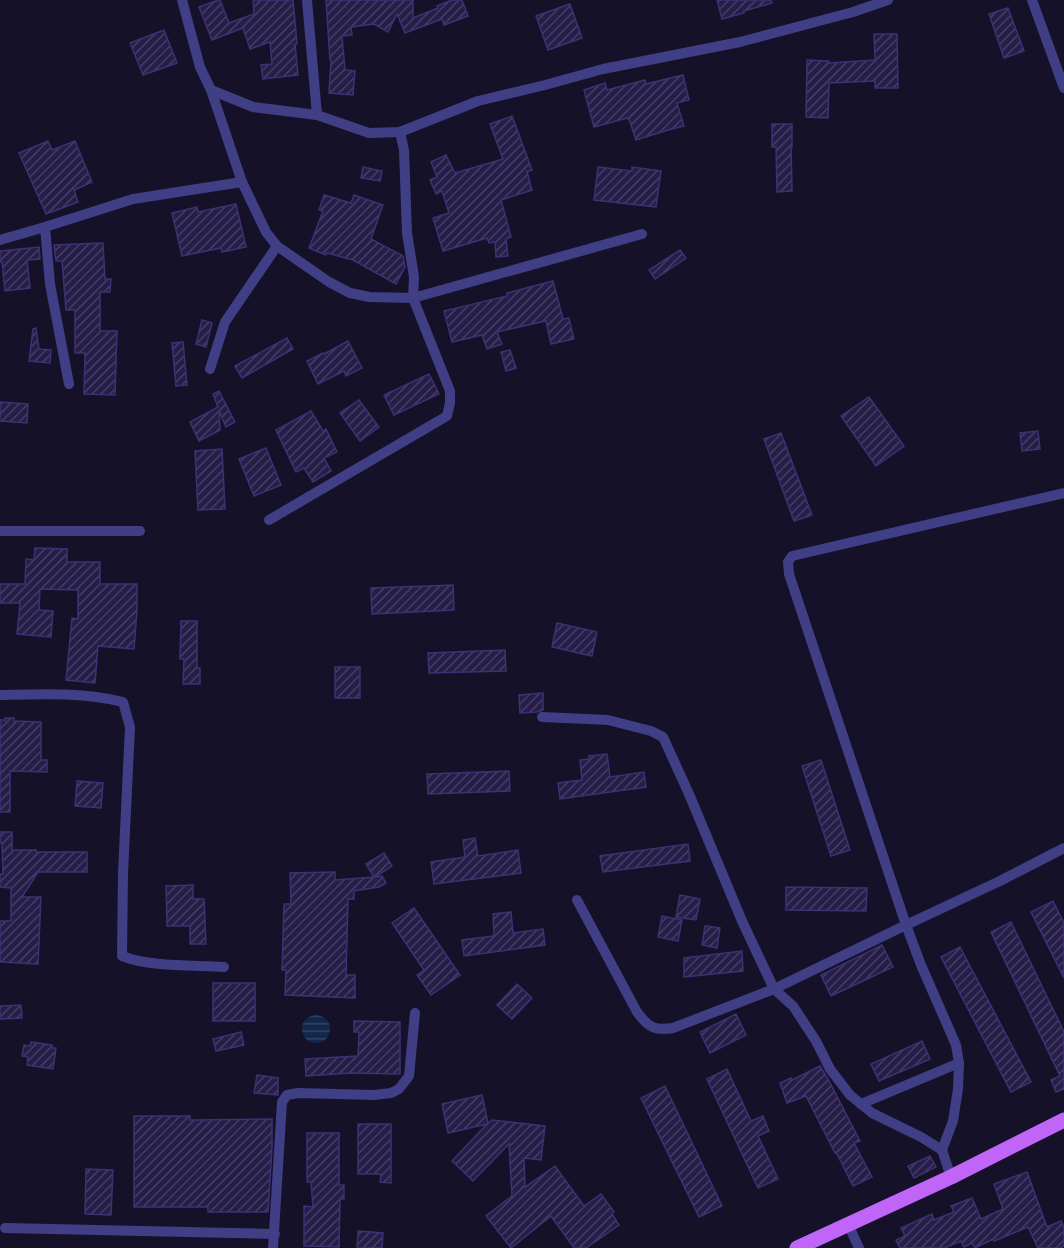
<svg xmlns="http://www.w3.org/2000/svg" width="1064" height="1248" font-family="Roboto,sans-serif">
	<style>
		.water { fill: url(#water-rules) }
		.building { fill: url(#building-hatch); stroke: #3e3173; stroke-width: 1.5 }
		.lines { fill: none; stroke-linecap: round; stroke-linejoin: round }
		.minor { stroke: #403e85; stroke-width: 10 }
		.primary { stroke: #c165f9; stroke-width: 15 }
	</style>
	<defs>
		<pattern id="water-rules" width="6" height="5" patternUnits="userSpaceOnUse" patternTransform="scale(1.5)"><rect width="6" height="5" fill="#11274c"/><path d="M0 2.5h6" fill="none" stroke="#334667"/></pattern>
		<pattern id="building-hatch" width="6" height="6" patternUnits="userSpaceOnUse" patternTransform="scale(1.5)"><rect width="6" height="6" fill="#261e48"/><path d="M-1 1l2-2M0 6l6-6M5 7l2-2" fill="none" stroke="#453e63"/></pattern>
	</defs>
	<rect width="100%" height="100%" fill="#151128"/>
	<circle class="water" cx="316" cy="1029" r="14"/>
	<g class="building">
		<polygon points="218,0 220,0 229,23 254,14 253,0 293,0 297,44 295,44 298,75 263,79 261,65 272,64 270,42 250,49 243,28 212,40 199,7"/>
		<polygon points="326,0 413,0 413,18 438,8 437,6 452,0 462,0 468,16 444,25 442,19 405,33 397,14 388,32 374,24 351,27 352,35 342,36 345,70 355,71 353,95 329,93 331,60 330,60"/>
		<polygon points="717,0 771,0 772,3 744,11 744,13 722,19"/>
		<polygon points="570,4 582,38 548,50 536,16"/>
		<polygon points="1008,8 1024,51 1004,58 989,14"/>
		<polygon points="164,30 177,63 143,75 130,43"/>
		<polygon points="874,34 897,34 898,88 875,88 875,81 829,83 828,118 806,117 807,60 829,61 829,63 875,60"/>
		<polygon points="683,75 689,100 677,103 684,126 668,130 636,140 629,119 628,119 627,118 594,127 584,90 605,83 607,90 645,80 646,84"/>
		<polygon points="512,116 532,170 527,172 532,190 501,200 511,237 506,239 508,256 496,257 495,242 489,243 487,238 443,251 433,218 449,213 442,191 436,194 430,180 437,177 431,162 446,155 455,173 503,159 490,124"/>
		<polygon points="772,124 792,124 792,147 791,147 792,191 777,192 776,147 772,147"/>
		<polygon points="48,141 52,150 75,141 92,182 74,190 78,202 46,214 19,153"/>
		<polygon points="363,167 382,171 380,181 361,178"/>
		<polygon points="598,167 632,171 632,167 661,171 656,207 594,200"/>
		<polygon points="324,195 351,203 354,195 383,205 371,239 403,256 405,267 396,284 353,260 327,253 326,255 309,248 323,211 319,210"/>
		<polygon points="236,204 246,247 222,252 221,248 182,256 172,213 197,207 198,212"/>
		<polygon points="103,243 105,279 111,279 110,292 100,292 100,331 117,331 115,395 84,394 85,353 75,353 75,312 74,310 66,310 62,261 56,261 54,245"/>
		<polygon points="39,247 40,259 27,260 30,288 5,291 2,262 0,262 0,251"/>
		<polygon points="680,250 686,258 655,279 649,270"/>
		<polygon points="553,281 563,319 569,318 574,339 551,344 546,321 497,332 502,344 487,349 482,335 452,342 444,311 507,296 507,293"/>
		<polygon points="202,320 212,323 206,347 196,344"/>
		<polygon points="36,328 39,349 51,350 50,363 29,361 33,329"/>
		<polygon points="287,338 293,349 242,378 235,366"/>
		<polygon points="348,341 362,368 346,376 344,371 318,384 307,361 323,353 324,354"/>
		<polygon points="183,342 187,385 176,386 172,343"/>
		<polygon points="510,350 516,368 506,371 501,352"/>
		<polygon points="429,374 439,394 394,415 384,395"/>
		<polygon points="219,391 235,422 226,427 219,411 220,430 199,441 190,422 218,407 213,394"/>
		<polygon points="869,397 904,446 876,466 841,416"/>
		<polygon points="359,400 379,427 360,441 340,413"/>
		<polygon points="0,402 28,404 27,423 0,421"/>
		<polygon points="311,411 323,431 326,429 337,452 324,458 331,471 313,482 304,468 296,472 276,430"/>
		<polygon points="1038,431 1040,449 1022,451 1020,433"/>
		<polygon points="781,433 812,515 794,521 764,439"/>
		<polygon points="266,448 281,485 254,496 239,459"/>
		<polygon points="222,449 225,509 198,510 195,451"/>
		<polygon points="35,548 67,549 67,562 100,562 100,584 137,584 137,610 134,649 98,646 95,683 66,680 72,618 78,619 78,590 40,589 39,610 53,611 51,637 17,634 20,603 0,603 0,584 25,584 26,559 34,560"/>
		<polygon points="453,585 454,610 372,614 371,588"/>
		<polygon points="181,621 197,621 197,668 200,668 200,684 183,684 184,659 180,659"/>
		<polygon points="557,623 597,632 592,656 552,647"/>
		<polygon points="505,650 506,671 429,673 428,653"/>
		<rect x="335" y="667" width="25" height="31"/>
		<polygon points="543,693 543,710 537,712 520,713 519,695"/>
		<polygon points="5,718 14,718 14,721 41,722 41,760 47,760 47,772 10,771 10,812 0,812 0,720 5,720"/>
		<polygon points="607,754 610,777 644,772 646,787 560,799 558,783 582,780 580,760 589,759 589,756"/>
		<polygon points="821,760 850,850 831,856 802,766"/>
		<polygon points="509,771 510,791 428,794 427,774"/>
		<polygon points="77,781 103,783 101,808 75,806"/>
		<polygon points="0,832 12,832 12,850 36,850 36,852 87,852 87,872 38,872 22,897 41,897 38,964 0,962 0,921 11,921 11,888 0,887 0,874 3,874 2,843 0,843"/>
		<polygon points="475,838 478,856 518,850 521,873 434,884 431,862 465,857 463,840"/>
		<polygon points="688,844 690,861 603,872 600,856"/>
		<polygon points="384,853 392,866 375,877 382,876 386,883 379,887 354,891 354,899 348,899 346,975 355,975 355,998 285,995 286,970 282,970 284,904 291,904 290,873 335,872 335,880 374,877 366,864"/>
		<polygon points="193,885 193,899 204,899 206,944 190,944 190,926 167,926 166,886"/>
		<polygon points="786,887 867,888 866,911 786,910"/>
		<polygon points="680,895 700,899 696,920 676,917"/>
		<polygon points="1053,901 1064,923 1064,978 1031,912"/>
		<polygon points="414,908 460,975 431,995 417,975 424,970 392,923"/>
		<polygon points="511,912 513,933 543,929 545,945 464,956 462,940 494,936 493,914"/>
		<polygon points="662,916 682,920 678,941 658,937"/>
		<polygon points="1011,922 1064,1032 1064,1089 1056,1092 1051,1080 1060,1076 991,932"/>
		<polygon points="705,926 720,928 717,948 702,945"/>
		<polygon points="882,945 893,967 831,996 821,975"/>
		<polygon points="960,947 1031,1082 1011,1092 941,957"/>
		<polygon points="742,951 743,971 684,977 684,958"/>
		<rect x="213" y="983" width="42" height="38"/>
		<polygon points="517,984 532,998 512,1019 497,1005"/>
		<polygon points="21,1005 22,1018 0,1019 0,1006"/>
		<polygon points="736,1014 746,1035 710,1053 700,1032"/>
		<polygon points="354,1021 400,1022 400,1074 351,1073 306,1076 305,1059 358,1056 359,1032 354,1032"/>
		<polygon points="241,1032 244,1045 216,1051 213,1039"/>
		<polygon points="922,1041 930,1059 879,1081 871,1064"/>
		<polygon points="31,1042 52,1045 52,1048 56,1048 53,1069 27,1065 28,1057 22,1056 24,1045 30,1046"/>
		<polygon points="820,1066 828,1079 860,1141 854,1143 872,1177 853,1186 836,1152 835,1153 806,1096 787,1103 780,1083 791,1078 792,1080"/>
		<polygon points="727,1069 751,1121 763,1116 769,1131 758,1136 778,1179 758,1188 707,1079"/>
		<polygon points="257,1075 278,1078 278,1095 254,1093"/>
		<polygon points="665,1086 722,1206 699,1217 641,1098"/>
		<polygon points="482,1095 488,1123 492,1120 545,1126 541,1160 524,1158 525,1187 555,1166 584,1206 601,1194 614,1212 612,1214 619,1225 586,1248 574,1248 551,1216 511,1248 486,1216 512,1196 509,1144 473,1181 452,1161 487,1124 448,1133 442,1104"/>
		<polygon points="134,1116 190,1116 190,1120 272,1119 272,1147 268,1212 208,1212 208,1207 134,1207"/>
		<polygon points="358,1124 391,1124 391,1183 380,1182 381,1174 358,1174"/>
		<polygon points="307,1133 339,1133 339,1185 344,1185 344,1199 340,1199 339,1247 304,1246 304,1206 313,1207 311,1182 307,1182"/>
		<polygon points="930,1156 936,1167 914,1178 908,1166"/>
		<polygon points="86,1169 113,1170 111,1215 85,1214"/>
		<polygon points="1027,1172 1047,1227 1061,1221 1064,1228 1064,1246 1060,1248 1038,1248 1028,1227 994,1241 993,1239 975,1248 972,1243 964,1247 961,1241 945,1248 900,1248 896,1240 905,1236 901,1228 932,1214 934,1220 954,1212 951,1206 972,1198 981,1219 1003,1209 994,1184"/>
		<polygon points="358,1231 383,1233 382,1248 357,1248"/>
	</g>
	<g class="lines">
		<g class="minor">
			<polyline points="182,0 200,67 211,90 242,182 266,232 277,246 329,282 350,293 369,297 413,298 642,234"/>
			<polyline points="307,0 317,115"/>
			<polyline points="1032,0 1064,88"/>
			<polyline points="211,90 253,107 317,115 369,133 400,132 478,101 545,85 603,69 740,42 853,12 888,0"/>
			<polyline points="45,227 50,284 69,384"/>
			<polyline points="0,240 45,227 133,199 242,182"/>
			<polyline points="210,369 225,322 277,246"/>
			<polyline points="269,520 447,416 450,403 450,391 413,298 414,277 407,233 404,150 400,132"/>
			<polyline points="0,531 140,531"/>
			<path d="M0 695C42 694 82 692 123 702L130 727 123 873 122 956C149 967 194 965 224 967"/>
			<polyline points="542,717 608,720 651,731 663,737 689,794 742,921 774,989 793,1006 816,1041 830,1069 850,1095 872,1113 921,1137 942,1150"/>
			<path d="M577 900 637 1012C648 1027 654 1031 673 1028L774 989 906 925 1000 881 1064 848"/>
			<polyline points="861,1104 959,1063"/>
			<polyline points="951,1177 942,1150 953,1121 958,1089 959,1063 956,1045 921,965 906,925 789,574 788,562 792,556 1064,493"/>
			<polyline points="848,1224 859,1248"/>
			<polyline points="5,1228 275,1234"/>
			<polyline points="273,1248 282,1102 287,1095 298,1093 374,1095 391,1093 399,1089 409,1076 415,1013"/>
		</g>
		<polyline class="primary" points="797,1248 951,1177 1064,1120"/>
	</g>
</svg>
